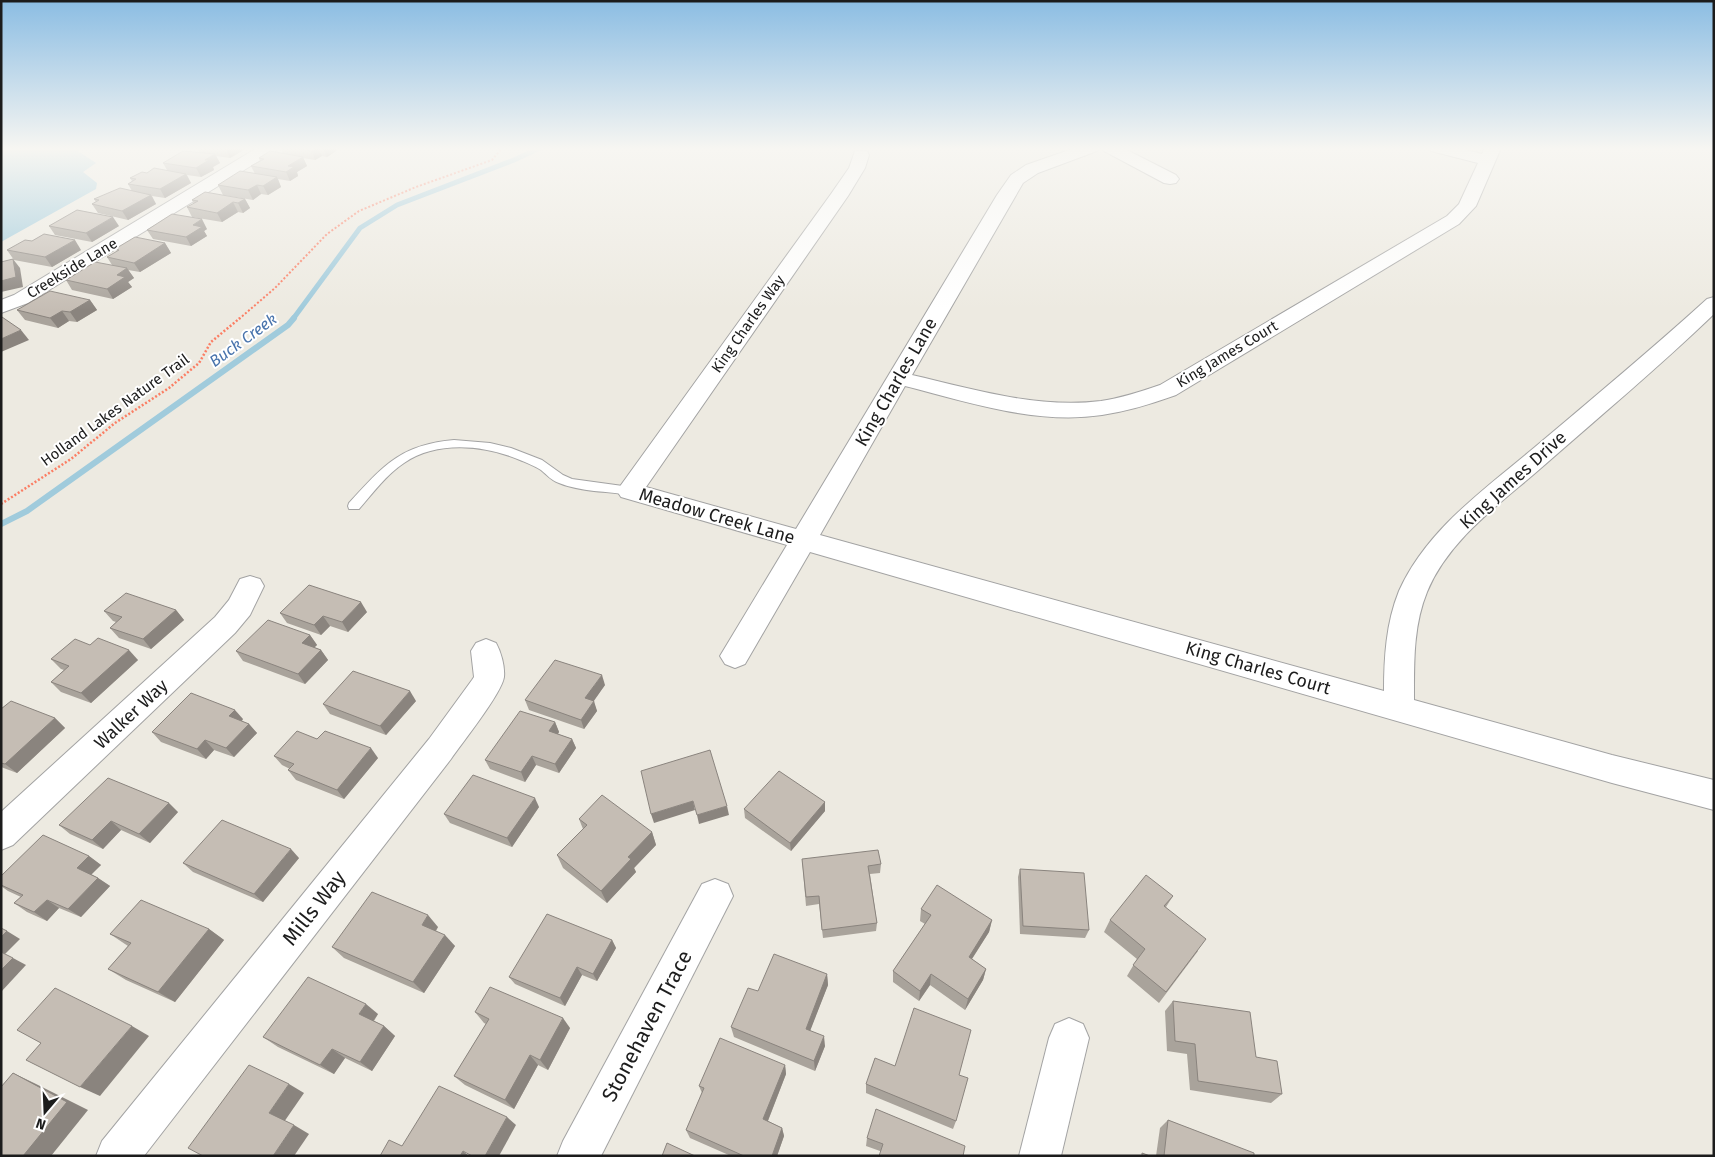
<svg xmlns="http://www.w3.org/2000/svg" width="1715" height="1157" font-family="'Fira Sans',sans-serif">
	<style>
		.water { fill: #a0cbdc }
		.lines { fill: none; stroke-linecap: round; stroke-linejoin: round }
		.stream-far1 { stroke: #a0cbdc; stroke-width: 5 }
		.stream { stroke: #a0cbdc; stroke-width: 6 }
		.lane-casing { stroke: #a3a3a3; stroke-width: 2 }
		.street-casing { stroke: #a3a3a3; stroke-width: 2 }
		.path-far1 { stroke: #fb7e64; stroke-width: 2; stroke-dasharray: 2 2; stroke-linecap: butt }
		.path { stroke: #fb7e64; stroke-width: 2.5; stroke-dasharray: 2 2; stroke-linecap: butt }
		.lane { fill: #fff; fill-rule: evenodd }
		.street { fill: #fff; fill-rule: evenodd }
		.wall { fill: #a9a39b }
		.shaded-wall { fill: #8a847e }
		.building { fill: #c5bdb4; stroke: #8a847e }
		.labels { text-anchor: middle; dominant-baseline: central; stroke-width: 4; stroke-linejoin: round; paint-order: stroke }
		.far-street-label { font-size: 15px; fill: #1c1c1c; stroke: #fff }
		.far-water-label { font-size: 16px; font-style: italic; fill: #4873ac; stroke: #fff }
		.street-label { font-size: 18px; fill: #1c1c1c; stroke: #fff }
		.near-street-label { font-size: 21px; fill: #1c1c1c; stroke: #fff }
	</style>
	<rect width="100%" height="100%" fill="#edeae1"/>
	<polygon class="water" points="1,148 82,148 78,151 96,163 83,172 97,183 96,189 1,242"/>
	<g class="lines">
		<polyline class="stream-far1" points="293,319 360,228 397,205 514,160 540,148"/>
		<polyline class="stream" points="1,524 27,511 288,325 294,318"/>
		<g class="lane-casing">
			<path id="lane" d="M454 440 490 443 511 448 542 460 563 475 572 479 630 487 636 491 630 495C607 491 581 492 559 483 552 481 547 475 541 470 535 466 527 463 520 460 485 445 437 440 404 463 386 475 373 493 359 509H349L348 506 349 503C384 465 400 445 454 440Z"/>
		</g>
		<g class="street-casing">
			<g id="street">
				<polygon points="257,148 277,148 275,151 28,303 1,313 1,300 14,295"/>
				<path d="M1075 148H1099L1097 151 1038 173 1023 183 912 375C973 389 1037 409 1101 401 1121 398 1140 392 1160 385L1447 216 1459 204 1478 163 1431 151 1429 148H1458L1482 154 1485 148H1501L1476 206 1459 224 1176 395C1151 404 1128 411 1102 415 1036 425 968 402 905 386L820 535 1384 691C1384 658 1386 623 1399 591 1427 529 1484 490 1535 447 1593 398 1651 350 1707 299L1714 297V314C1658 368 1599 417 1541 468 1500 504 1449 539 1427 592 1413 626 1414 664 1414 700L1612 755 1714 780V810L1612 783 810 552 745 664 735 668 725 664 720 656 787 545 621 497 617 491 621 485 831 194 849 168 855 151H867L869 155 865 168 848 196 646 487 796 529 997 195 1011 175 1026 165Z"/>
				<polygon points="1102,148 1123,148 1176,175 1179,179 1176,183 1170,184 1164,183 1104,151"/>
				<polygon points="250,576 260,579 264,586 250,615 235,633 13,845 1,850 1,812 215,617 229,600 240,579"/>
				<path d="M486 639 496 643C501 652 505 666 504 677 502 693 462 743 451 759L144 1156H96L102 1141 429 739 472 680 474 677 471 651 476 643Z"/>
				<polygon points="715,879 728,884 733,896 601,1156 557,1156 563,1141 702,884"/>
				<polygon points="1069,1018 1083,1024 1089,1038 1061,1156 1019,1156 1049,1038 1055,1024"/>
			</g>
		</g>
		<polyline class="path-far1" points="239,319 275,288 327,234 359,211 416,187 492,160 502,148"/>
		<polyline class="path" points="1,504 71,459 115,423 169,388 199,363 211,342 240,318"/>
		<use href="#lane" class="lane"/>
		<use href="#street" class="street"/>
	</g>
	<g class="wall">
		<polygon points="197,148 247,148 230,158 216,156 220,163 213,167 214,170 201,177 187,175 191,183 165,198 152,196 156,204 128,220 98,213 92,204 96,202 94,199 132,191 128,184 132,181 130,178 147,173 167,170 163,163 200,153"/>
		<polygon points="280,148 335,148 336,151 327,157 322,156 315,160 303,158 307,166 297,172 298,176 290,181 278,179 281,187 268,195 261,194 253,200 223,195 218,185 255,174 251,166 260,161 259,158 283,153"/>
		<polygon points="245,199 250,208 243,213 238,212 222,222 192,217 187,207 194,204 192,200"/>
		<polygon points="49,226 119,226 92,242 55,235"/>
		<polygon points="207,229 204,231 207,236 191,246 153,239 147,230"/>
		<polygon points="165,243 171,253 140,272 128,270 134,278 128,282 132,287 113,299 72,290 66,280 112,265 107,257 117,251 115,249"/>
		<polygon points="7,250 81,250 52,267 14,260"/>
		<polygon points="90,300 97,310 77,322 69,321 58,328 25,320 17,310"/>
		<polygon points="176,610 184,620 151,649 119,638 110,628 116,622 113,621 104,611"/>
		<polygon points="367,612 348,632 330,626 321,635 287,623 280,613"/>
		<polygon points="310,635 317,645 314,647 321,650 328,660 305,684 243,661 236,651"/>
		<polygon points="90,645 138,660 91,703 61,692 51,682 64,670 61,669 51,659"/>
		<polygon points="605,685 593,701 597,711 584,729 529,710 525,700"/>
		<polygon points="416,701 386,735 330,714 323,704"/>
		<polygon points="1,709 55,718 65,728 17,773 1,767"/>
		<polygon points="243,719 242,721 249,724 257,733 234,757 214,750 206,759 161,742 152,732"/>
		<polygon points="555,722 559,732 558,734 572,739 576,748 559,773 536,765 525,782 490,769 485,760"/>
		<polygon points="317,739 378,758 344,799 296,780 288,770 290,769 282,765 274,756"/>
		<polygon points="825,802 825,811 791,851 745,818 744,809"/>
		<polygon points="539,807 512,847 450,823 444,814"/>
		<polygon points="178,812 150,843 121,830 103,849 70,834 59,825"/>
		<polygon points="579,819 652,832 656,845 634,868 636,872 607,903 563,868 557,855 583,829"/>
		<polygon points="89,856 101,865 91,874 98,878 110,886 81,917 59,908 47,921 27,912 14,903 21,897 8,891 1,886 1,876"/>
		<polygon points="299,858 263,902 193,872 183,863"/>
		<polygon points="802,859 881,864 880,873 870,874 877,923 876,931 823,938 819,904 806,906"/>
		<polygon points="1020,869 1089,930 1085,938 1020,934 1018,877"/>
		<polygon points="1173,896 1166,907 1198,951 1159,1003 1127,976 1137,959 1104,932 1110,920"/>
		<polygon points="921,909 992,920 989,932 972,959 986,969 983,980 965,1010 930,985 919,1001 893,982 893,971 925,924 920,921"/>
		<polygon points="438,927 436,931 455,946 424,993 344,958 332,947"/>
		<polygon points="209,929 224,940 175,1002 126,980 108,969 128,946 110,934"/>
		<polygon points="612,940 616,948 597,981 582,975 565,1006 515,984 509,977"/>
		<polygon points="827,974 828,985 810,1030 825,1046 815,1071 734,1037 731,1027 758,991"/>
		<polygon points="1173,1001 1256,1057 1282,1094 1271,1103 1190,1090 1187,1054 1167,1051 1165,1011"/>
		<polygon points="475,1012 570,1028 548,1070 538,1065 514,1109 465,1085 454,1076 486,1024 484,1023"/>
		<polygon points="378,1014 374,1021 384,1026 395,1036 372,1071 345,1058 334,1074 278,1047 263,1037"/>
		<polygon points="785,1065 786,1074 768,1121 782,1128 784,1136 777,1156 731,1156 690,1138 686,1130 702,1093 699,1086"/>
		<polygon points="895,1066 956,1121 953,1129 866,1093 866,1084"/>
		<polygon points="1168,1120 1254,1156 1156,1156 1160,1128"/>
		<polygon points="867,1138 963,1156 880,1151 866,1146"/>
	</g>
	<g class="shaded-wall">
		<polygon points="227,148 247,148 230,158 226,149"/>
		<polygon points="316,148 318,148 322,156 315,160 312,151"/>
		<polygon points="323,148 335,148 336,151 327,157"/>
		<polygon points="215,154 220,163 213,167 214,170 201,177 196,168 205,160"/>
		<polygon points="303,157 307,166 297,172 298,176 290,181 286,172 288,166"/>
		<polygon points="186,174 191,183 165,198 160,189"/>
		<polygon points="277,177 281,187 268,195 263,186"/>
		<polygon points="257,185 261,194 253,200 248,190"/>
		<polygon points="151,195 156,204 128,220 122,211"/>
		<polygon points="245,199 250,208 243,213 238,203"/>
		<polygon points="233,202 238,212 222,222 217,213"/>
		<polygon points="113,217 119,226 92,242 86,233"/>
		<polygon points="202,219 207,229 204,231 207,236 191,246 186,237 193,225"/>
		<polygon points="75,240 81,250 52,267 45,257"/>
		<polygon points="165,243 171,253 140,272 134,263"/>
		<polygon points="13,259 20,268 23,287 1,292 1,281"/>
		<polygon points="127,268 134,278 128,282 132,287 113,299 107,289 117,275"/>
		<polygon points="90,300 97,310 77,322 70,312"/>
		<polygon points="62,311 69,321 58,328 50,318"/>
		<polygon points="21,330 29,340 1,352 1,339"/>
		<polygon points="361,602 367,612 348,632 342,622"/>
		<polygon points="176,610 184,620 151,649 143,639"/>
		<polygon points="323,616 330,626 321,635 314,625"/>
		<polygon points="310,635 317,645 309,653 302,643"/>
		<polygon points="129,650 138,660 91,703 81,693"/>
		<polygon points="321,650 328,660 305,684 298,674"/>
		<polygon points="602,675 605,685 589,708 585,698"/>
		<polygon points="410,691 416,701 386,735 380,726"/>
		<polygon points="594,701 597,711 584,729 581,720"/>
		<polygon points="235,710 243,719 237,726 229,716"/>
		<polygon points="55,718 65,728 17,773 5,764"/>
		<polygon points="555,722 559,732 553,741 549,731"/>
		<polygon points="249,724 257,733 234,757 226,748"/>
		<polygon points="572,739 576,748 559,773 555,764"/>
		<polygon points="205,740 214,750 206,759 197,749"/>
		<polygon points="371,748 378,758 344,799 337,790"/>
		<polygon points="532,756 536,765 525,782 521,772"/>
		<polygon points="535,798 539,807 512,847 507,838"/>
		<polygon points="693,801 695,810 654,823 651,814"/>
		<polygon points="825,802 825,811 791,851 790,843"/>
		<polygon points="169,803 178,812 150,843 139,834"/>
		<polygon points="727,806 729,815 699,824 697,815"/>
		<polygon points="111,821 121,830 103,849 92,840"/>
		<polygon points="652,832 656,845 634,868 636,872 607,903 601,891 628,857"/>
		<polygon points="291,849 299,858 263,902 254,894"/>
		<polygon points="89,856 101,865 89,877 77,868"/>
		<polygon points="98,878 110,886 81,917 68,909"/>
		<polygon points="47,900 59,908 47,921 34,912"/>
		<polygon points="428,915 438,927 432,936 422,925"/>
		<polygon points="992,920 989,932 966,968 969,957"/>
		<polygon points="209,929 224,940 175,1002 158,992"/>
		<polygon points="7,931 20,939 4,955 1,953 1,937"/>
		<polygon points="445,935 455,946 424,993 413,982"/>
		<polygon points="612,940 616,948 597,981 593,974"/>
		<polygon points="13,958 26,965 1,992 1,970"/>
		<polygon points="577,967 582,975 565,1006 560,998"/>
		<polygon points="986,969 983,980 965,1010 968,999"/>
		<polygon points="827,974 828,985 807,1039 806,1029"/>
		<polygon points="931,974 930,985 919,1001 920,991"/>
		<polygon points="366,1004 378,1014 371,1024 359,1014"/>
		<polygon points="563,1018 570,1028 548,1070 540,1060"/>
		<polygon points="132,1026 149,1036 100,1096 80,1087"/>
		<polygon points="384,1026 395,1036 372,1071 360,1062"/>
		<polygon points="824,1036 825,1046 815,1071 814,1061"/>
		<polygon points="332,1049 345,1058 334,1074 320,1065"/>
		<polygon points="530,1055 538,1065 514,1109 505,1100"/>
		<polygon points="785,1065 786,1074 765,1128 763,1119"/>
		<polygon points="13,1073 34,1083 88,1110 51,1156 23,1156"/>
		<polygon points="289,1084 304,1093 284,1122 269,1113"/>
		<polygon points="507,1117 516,1125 499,1156 485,1156"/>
		<polygon points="294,1125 309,1134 294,1156 273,1156"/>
		<polygon points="782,1128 784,1136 777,1156 772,1156"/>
		<polygon points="463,1151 469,1156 460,1156"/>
	</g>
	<g class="building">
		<polygon points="292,148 316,148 312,151"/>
		<polygon points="183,151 215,154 205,160 209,160 196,168 163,163"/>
		<polygon points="270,151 303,157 288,166 294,167 286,172 251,166 264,159 259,158"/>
		<polygon points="154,168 186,174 160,189 128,184 136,179 130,178 142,172 147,173"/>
		<polygon points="240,171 277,177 263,186 257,185 248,190 218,185"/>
		<polygon points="120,188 151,195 122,211 92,204 99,200 94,199"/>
		<polygon points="205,192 245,199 238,203 233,202 217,213 187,207 198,201 192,200"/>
		<polygon points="77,210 113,217 86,233 49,226"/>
		<polygon points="172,214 202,219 193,225 202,227 186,237 147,230"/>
		<polygon points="44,234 75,240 45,257 7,250 25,240 32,241"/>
		<polygon points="135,237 165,243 134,263 107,257 119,250 115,249"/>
		<polygon points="13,259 16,277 1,281 1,262"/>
		<polygon points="95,262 127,268 117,275 125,277 107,289 66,280"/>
		<polygon points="50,291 90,300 70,312 62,311 50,318 17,310"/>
		<polygon points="1,317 2,317 21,330 1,339"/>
		<polygon points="309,585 361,602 342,622 323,616 314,625 280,613"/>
		<polygon points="126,593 176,610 143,639 110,628 122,617 104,611"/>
		<polygon points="268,620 310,635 302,643 321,650 298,674 236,651"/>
		<polygon points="98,638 129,650 81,693 51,682 69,666 51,659 75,639 90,645"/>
		<polygon points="555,660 602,675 585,698 594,701 581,720 525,700"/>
		<polygon points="353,671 410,691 380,726 323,704"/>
		<polygon points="191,693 235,710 229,716 249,724 226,748 205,740 197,749 152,732"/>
		<polygon points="11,701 55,718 5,764 1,763 1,709"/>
		<polygon points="520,711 555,722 549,731 572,739 555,764 532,756 521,772 485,760"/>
		<polygon points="297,731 317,739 325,731 371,748 337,790 288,770 294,764 274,756"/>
		<polygon points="710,750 727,806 697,815 693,801 651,814 641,771"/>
		<polygon points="779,771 825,802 790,843 744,809"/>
		<polygon points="473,775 535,798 507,838 444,814"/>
		<polygon points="108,778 169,803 139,834 111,821 92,840 59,825"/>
		<polygon points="602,795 652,832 628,857 631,859 601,891 557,855 587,825 579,819"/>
		<polygon points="222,820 291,849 254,894 183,863"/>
		<polygon points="43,835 89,856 77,868 98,878 68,909 47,900 34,912 14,903 23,895 1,885 1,876"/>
		<polygon points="878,850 881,864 868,866 877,923 822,930 819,896 806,897 802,859"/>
		<polygon points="1020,869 1084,873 1089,930 1023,926"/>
		<polygon points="1146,875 1173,896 1164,906 1206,939 1166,992 1133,965 1145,949 1110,920"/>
		<polygon points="937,885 992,920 969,957 986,969 968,999 931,974 920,991 893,971 931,915 921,909"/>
		<polygon points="372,892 428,915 422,925 445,935 413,982 332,947"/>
		<polygon points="141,900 209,929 158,992 108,969 131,943 110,934"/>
		<polygon points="547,914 612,940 593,974 577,967 560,998 509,977"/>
		<polygon points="1,928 7,931 1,937"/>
		<polygon points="1,952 13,958 1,970"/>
		<polygon points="774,954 827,974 806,1029 824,1036 814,1061 731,1027 748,988 758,991"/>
		<polygon points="308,977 366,1004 359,1014 384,1026 360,1062 332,1049 320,1065 263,1037"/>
		<polygon points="490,987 563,1018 540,1060 530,1055 505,1100 454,1076 489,1019 475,1012"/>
		<polygon points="55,988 132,1026 80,1087 26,1060 41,1043 17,1030"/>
		<polygon points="1173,1001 1250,1012 1256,1057 1277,1061 1282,1094 1198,1081 1195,1044 1175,1041"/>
		<polygon points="914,1008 971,1030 959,1075 968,1078 956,1121 866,1084 875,1058 895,1066"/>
		<polygon points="720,1038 785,1065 763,1119 782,1128 772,1156 744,1156 686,1130 704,1088 699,1086"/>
		<polygon points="249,1065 289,1084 269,1113 294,1125 273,1156 203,1156 188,1148"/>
		<polygon points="13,1073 67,1102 23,1156 1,1156 1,1087"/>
		<polygon points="439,1086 507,1117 485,1156 472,1156 463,1151 460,1156 380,1156 389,1140 402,1146"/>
		<polygon points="876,1109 965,1146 963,1156 879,1156 883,1144 867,1138"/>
		<polygon points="1168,1120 1254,1153 1254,1156 1164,1156"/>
		<polygon points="667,1143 695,1156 662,1156"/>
		<polygon points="1142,1153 1150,1156 1142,1156"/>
	</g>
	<linearGradient id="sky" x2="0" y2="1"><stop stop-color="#8bbde3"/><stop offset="0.48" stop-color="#f7f6f2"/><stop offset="1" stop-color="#f7f6f2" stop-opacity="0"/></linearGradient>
	<rect width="1715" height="310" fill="url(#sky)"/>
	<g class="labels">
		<g class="far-street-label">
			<text transform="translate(72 268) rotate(-31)">Creekside Lane</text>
			<text transform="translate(748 324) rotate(-55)">King Charles Way</text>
			<text transform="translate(1227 354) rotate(-31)">King James Court</text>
			<text transform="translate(115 410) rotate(-36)">Holland Lakes Nature Trail</text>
		</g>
		<g class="far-water-label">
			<text transform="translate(243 340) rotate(-36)">Buck Creek</text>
		</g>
		<g class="street-label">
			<text transform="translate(896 382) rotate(-60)">King Charles Lane</text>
			<text transform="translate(1513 480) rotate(-42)">King James Drive</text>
			<text transform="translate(717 516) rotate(16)">Meadow Creek Lane</text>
			<text transform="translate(1258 668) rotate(16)">King Charles Court</text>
			<text transform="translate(131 714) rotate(-43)">Walker Way</text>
		</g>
		<g class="near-street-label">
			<text transform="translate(314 908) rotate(-52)">Mills Way</text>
			<text transform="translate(647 1026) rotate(-62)">Stonehaven Trace</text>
		</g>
	</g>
	<rect width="1715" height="1157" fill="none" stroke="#1c1c1c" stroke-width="5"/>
	<g transform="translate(45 1112) rotate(199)" stroke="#ffffff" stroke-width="4" paint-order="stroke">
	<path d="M0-4L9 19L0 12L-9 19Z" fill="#1c1c1c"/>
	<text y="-8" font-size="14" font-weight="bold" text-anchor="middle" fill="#1c1c1c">N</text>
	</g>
</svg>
